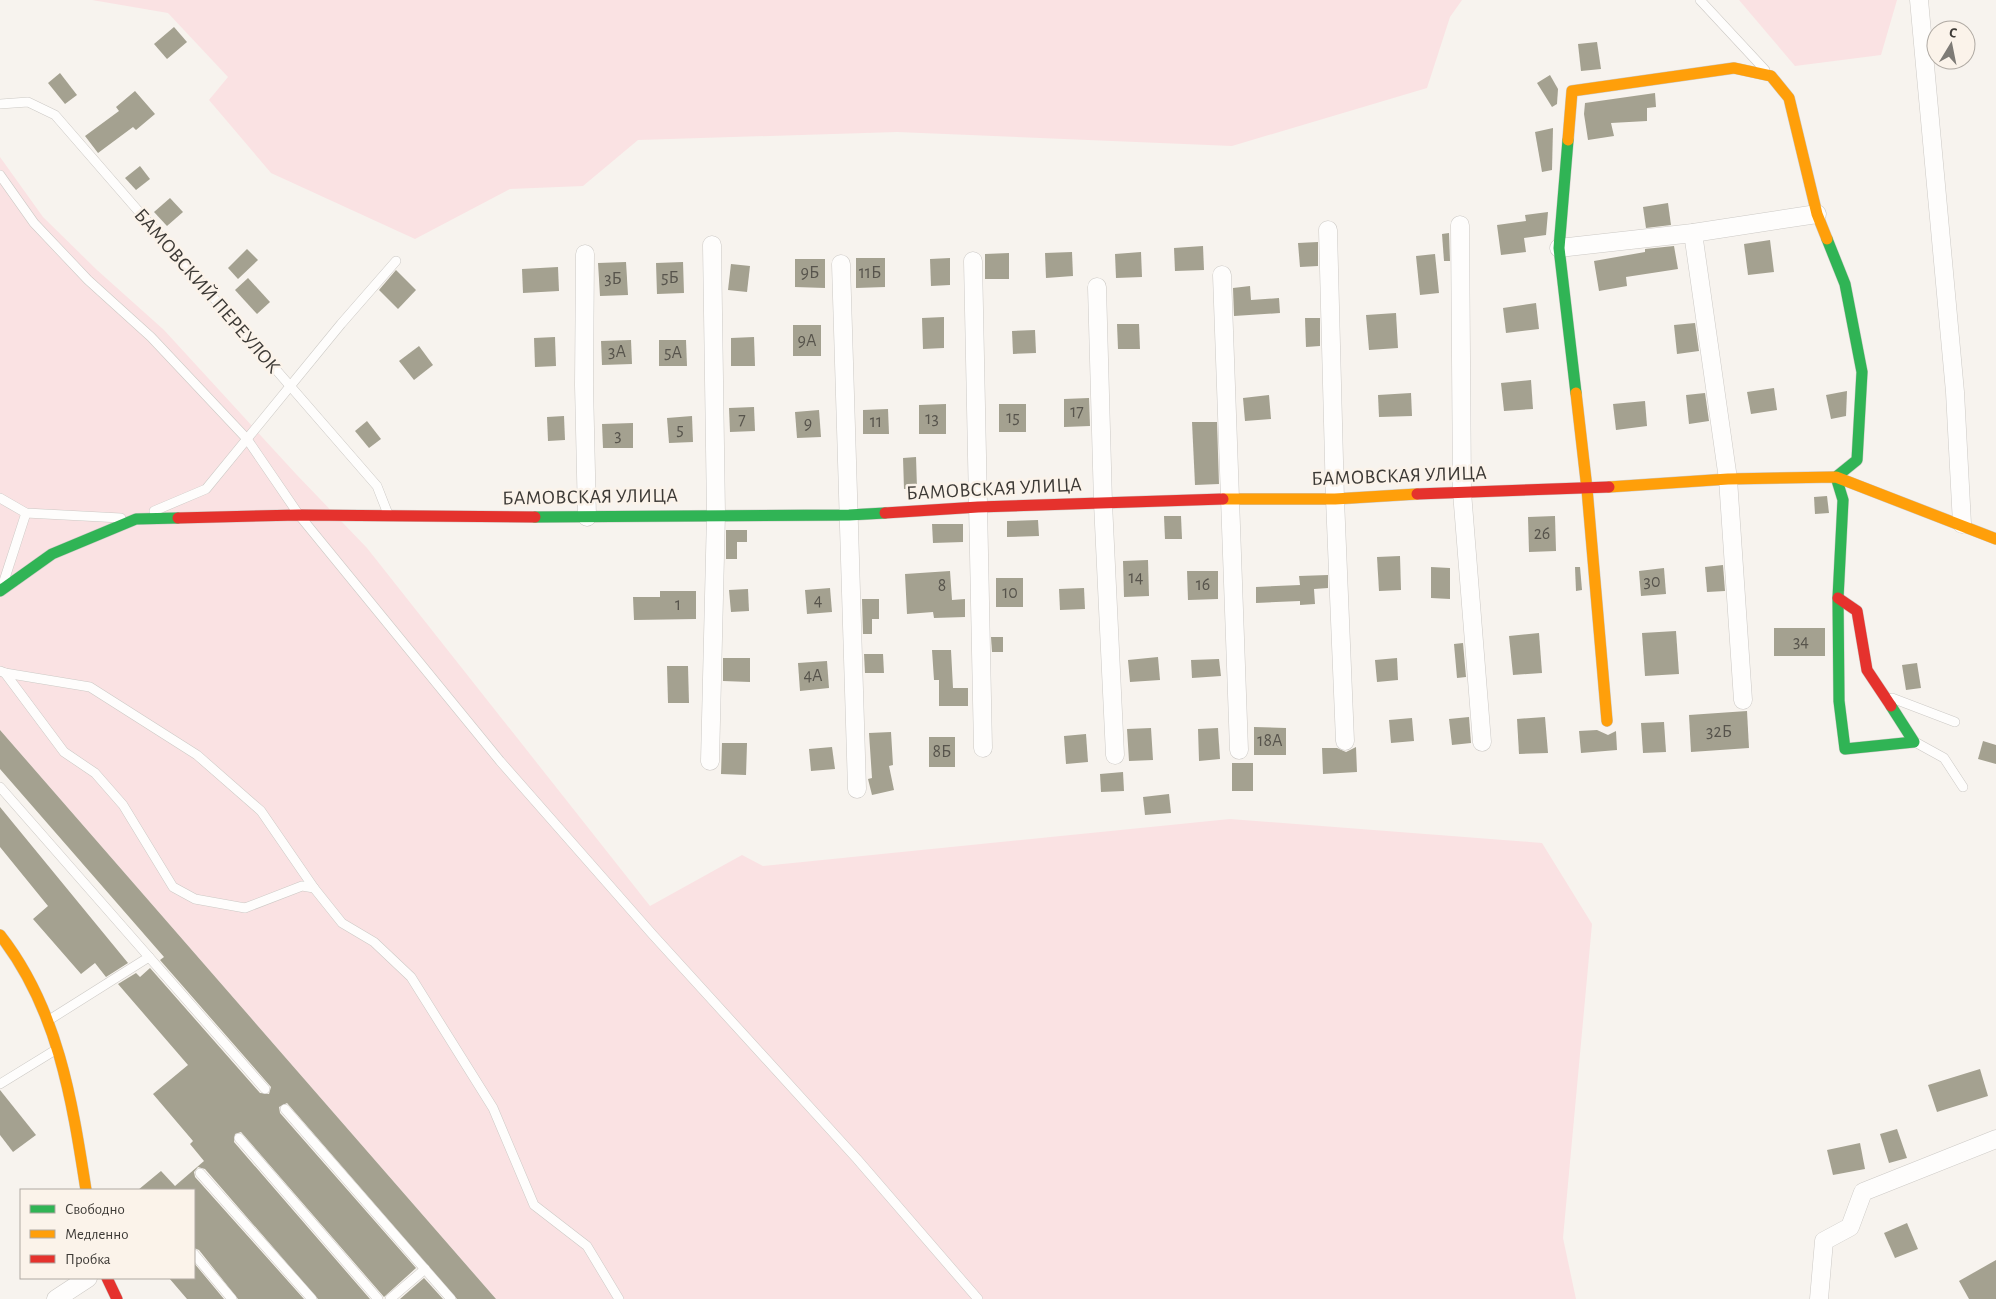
<svg xmlns="http://www.w3.org/2000/svg" width="1996" height="1299" font-family="'Alegreya Sans',sans-serif">
	<style>
		.green { fill: #fae2e3 }
		.building { fill: #a4a190 }
		.lines { fill: none; stroke-linecap: round; stroke-linejoin: round }
		.lane-casing { stroke: #ccc9c5; stroke-width: 10 }
		.street-casing { stroke: #ccc9c5; stroke-width: 19 }
		.fast-casing { stroke: #ccc9c5; stroke-width: 12 }
		.slow-casing { stroke: #ccc9c5; stroke-width: 12 }
		.jam-casing { stroke: #ccc9c5; stroke-width: 12 }
		.lane { stroke: #fefdfc; stroke-width: 9 }
		.street { stroke: #fefdfc; stroke-width: 18 }
		.fast { stroke: #30b455; stroke-width: 11 }
		.slow { stroke: #ff9f0a; stroke-width: 11 }
		.jam { stroke: #e5322d; stroke-width: 11 }
		.labels { text-anchor: middle; dominant-baseline: central; stroke-width: 5; stroke-linejoin: round; paint-order: stroke }
		.number-label { font-size: 18px; fill: #57544c }
		.street-label { font-size: 20px; fill: #3d3a36; stroke: #fbf3ea }
	</style>
	<rect width="100%" height="100%" fill="#f7f3ee"/>
	<g class="green">
		<polygon points="92,0 1462,0 1450,17 1427,88 1232,146 897,132 638,140 583,186 510,189 415,239 271,173 209,100 228,77 168,13"/>
		<polygon points="1739,0 1897,0 1881,55 1795,66"/>
		<polygon points="0,157 43,217 97,270 164,330 296,474 367,548 650,906 742,855 763,866 1230,819 1542,843 1592,924 1563,1238 1576,1299 496,1299 0,730"/>
	</g>
	<g class="building">
		<polygon points="174,27 187,42 167,59 154,44"/>
		<polygon points="1597,42 1601,69 1581,71 1578,44"/>
		<polygon points="60,73 77,95 65,104 48,83"/>
		<polygon points="1550,75 1558,89 1557,104 1552,107 1537,83"/>
		<polygon points="135,91 155,114 136,130 133,127 98,153 85,136 119,111 116,107"/>
		<polygon points="1655,93 1656,107 1647,108 1647,121 1611,123 1614,136 1588,140 1584,114 1585,103"/>
		<polygon points="1553,128 1552,170 1542,172 1535,132"/>
		<polygon points="140,166 150,179 136,190 125,178"/>
		<polygon points="170,198 183,212 167,226 154,212"/>
		<polygon points="1668,203 1671,225 1646,228 1643,207"/>
		<polygon points="1548,212 1546,235 1524,238 1526,252 1501,255 1497,225 1526,221 1525,215"/>
		<polygon points="1449,233 1450,261 1444,261 1442,234"/>
		<polygon points="1770,240 1774,272 1748,275 1744,244"/>
		<polygon points="1318,242 1318,266 1300,267 1298,243"/>
		<polygon points="1203,246 1204,270 1175,271 1174,248"/>
		<polygon points="1674,246 1678,269 1626,277 1627,286 1599,291 1594,261 1645,252 1645,249"/>
		<polygon points="247,249 258,260 238,279 228,268"/>
		<polygon points="1072,252 1073,276 1046,278 1045,253"/>
		<polygon points="1141,252 1142,277 1116,278 1115,254"/>
		<polygon points="1009,253 1009,279 985,279 985,254"/>
		<polygon points="1435,254 1439,293 1420,295 1416,256"/>
		<polygon points="856,258 885,258 885,287 856,288"/>
		<polygon points="950,258 950,285 931,286 930,259"/>
		<polygon points="795,259 825,259 825,288 795,287"/>
		<polygon points="626,262 628,295 600,296 598,263"/>
		<polygon points="683,262 684,293 657,294 656,263"/>
		<polygon points="731,264 750,266 747,292 728,290"/>
		<polygon points="558,267 559,291 523,293 522,269"/>
		<polygon points="396,270 416,290 398,309 379,290"/>
		<polygon points="248,278 270,302 257,314 235,290"/>
		<polygon points="1250,286 1251,300 1279,298 1280,313 1234,316 1233,288"/>
		<polygon points="1536,303 1539,329 1506,333 1503,308"/>
		<polygon points="1396,313 1398,348 1369,350 1366,315"/>
		<polygon points="944,317 944,348 923,349 922,318"/>
		<polygon points="1305,318 1320,318 1320,346 1306,347"/>
		<polygon points="1695,323 1699,351 1677,354 1674,325"/>
		<polygon points="1117,324 1139,324 1140,349 1118,349"/>
		<rect x="793" y="325" width="28" height="31"/>
		<polygon points="1035,330 1036,353 1013,354 1012,331"/>
		<polygon points="555,337 556,366 535,367 534,338"/>
		<polygon points="754,337 755,366 731,366 731,338"/>
		<polygon points="631,340 632,364 602,365 601,341"/>
		<polygon points="659,340 686,340 687,366 659,366"/>
		<polygon points="419,346 433,365 414,380 399,361"/>
		<polygon points="1531,380 1533,409 1504,411 1501,383"/>
		<polygon points="1774,388 1777,410 1751,414 1747,392"/>
		<polygon points="1847,391 1846,416 1831,419 1826,395"/>
		<polygon points="1411,393 1412,416 1379,417 1378,395"/>
		<polygon points="1705,393 1709,421 1689,424 1686,395"/>
		<polygon points="1269,395 1271,419 1245,421 1243,398"/>
		<polygon points="1089,398 1090,426 1064,427 1064,399"/>
		<polygon points="1645,401 1647,426 1616,430 1613,404"/>
		<polygon points="946,404 946,434 919,434 919,405"/>
		<rect x="999" y="404" width="27" height="28"/>
		<polygon points="754,407 755,431 730,432 729,408"/>
		<polygon points="888,409 889,434 863,434 863,410"/>
		<polygon points="819,410 821,437 797,438 795,412"/>
		<polygon points="564,416 565,440 548,441 547,417"/>
		<polygon points="692,416 693,442 669,443 667,418"/>
		<polygon points="367,421 381,439 369,448 355,431"/>
		<polygon points="1192,422 1217,422 1219,484 1195,485"/>
		<polygon points="633,423 633,448 603,448 602,424"/>
		<polygon points="916,457 917,488 904,489 903,458"/>
		<polygon points="1827,496 1829,513 1815,514 1814,497"/>
		<polygon points="1164,516 1181,516 1182,539 1165,539"/>
		<polygon points="1555,516 1556,551 1529,552 1528,517"/>
		<polygon points="1038,520 1039,536 1007,537 1007,521"/>
		<polygon points="932,524 963,524 963,542 933,543"/>
		<polygon points="726,530 747,530 747,542 737,542 737,559 726,559"/>
		<polygon points="1400,556 1401,590 1379,591 1377,557"/>
		<polygon points="1148,560 1149,596 1124,597 1123,561"/>
		<polygon points="1723,565 1725,591 1707,592 1705,567"/>
		<polygon points="1431,567 1450,568 1450,599 1431,598"/>
		<polygon points="1575,567 1580,567 1582,590 1576,591"/>
		<polygon points="1664,568 1666,594 1641,596 1639,571"/>
		<polygon points="950,571 952,600 965,599 965,617 934,618 933,612 907,614 905,574"/>
		<polygon points="1187,571 1218,571 1218,599 1188,600"/>
		<polygon points="1328,575 1328,588 1314,589 1315,604 1300,605 1300,601 1256,603 1256,587 1300,585 1299,576"/>
		<rect x="996" y="578" width="27" height="29"/>
		<polygon points="830,588 832,612 807,614 805,590"/>
		<polygon points="1084,588 1085,609 1060,610 1059,589"/>
		<polygon points="748,589 749,611 731,612 729,590"/>
		<polygon points="660,591 696,591 696,619 634,620 633,597 660,597"/>
		<polygon points="862,599 879,599 879,619 872,619 872,634 863,634"/>
		<rect x="1774" y="628" width="51" height="28"/>
		<polygon points="1676,631 1679,674 1645,676 1642,633"/>
		<polygon points="1539,633 1542,673 1513,675 1509,636"/>
		<polygon points="991,637 1003,637 1003,652 992,652"/>
		<polygon points="1463,643 1466,677 1457,678 1454,644"/>
		<polygon points="932,650 951,650 953,688 968,688 968,706 939,706 939,680 934,680"/>
		<polygon points="864,654 883,654 884,673 865,673"/>
		<polygon points="1158,657 1160,680 1130,682 1128,660"/>
		<polygon points="723,658 750,658 750,682 723,681"/>
		<polygon points="1397,658 1398,680 1377,682 1375,660"/>
		<polygon points="1219,659 1221,676 1192,678 1191,660"/>
		<polygon points="827,661 829,688 800,691 798,663"/>
		<polygon points="1917,663 1921,688 1906,690 1902,665"/>
		<polygon points="667,666 688,666 689,703 668,703"/>
		<polygon points="1747,711 1749,748 1691,752 1689,715"/>
		<polygon points="1469,717 1471,743 1452,745 1449,719"/>
		<polygon points="1545,717 1548,753 1519,754 1517,719"/>
		<polygon points="1412,718 1414,741 1391,743 1389,720"/>
		<polygon points="1664,722 1666,752 1643,753 1641,723"/>
		<polygon points="1254,727 1286,728 1286,755 1254,755"/>
		<polygon points="1151,728 1153,760 1129,761 1127,729"/>
		<polygon points="1218,728 1220,759 1199,761 1198,729"/>
		<polygon points="0,730 496,1299 457,1299 287,1103 279,1107 280,1113 416,1268 384,1297 241,1132 235,1134 234,1142 370,1299 318,1299 205,1169 198,1167 194,1172 195,1177 304,1299 238,1299 199,1250 194,1248 194,1190 138,1190 161,1171 175,1186 204,1161 190,1144 193,1141 153,1094 188,1065 118,984 136,973 140,977 150,968 260,1093 269,1094 271,1087 160,960 164,957 0,769"/>
		<polygon points="1597,730 1608,735 1616,731 1617,750 1581,753 1579,731"/>
		<polygon points="891,732 893,765 889,766 894,790 872,795 868,779 872,778 869,733"/>
		<polygon points="1086,734 1088,762 1066,764 1064,736"/>
		<rect x="929" y="737" width="26" height="30"/>
		<polygon points="1983,741 1996,745 1996,764 1978,759"/>
		<polygon points="722,743 747,743 746,775 721,774"/>
		<polygon points="832,747 835,769 811,771 809,749"/>
		<polygon points="1356,747 1357,772 1323,774 1322,748 1337,748 1346,752"/>
		<rect x="1232" y="763" width="21" height="28"/>
		<polygon points="1123,772 1124,791 1101,792 1100,774"/>
		<polygon points="1169,794 1171,813 1145,815 1143,797"/>
		<polygon points="0,807 128,963 106,977 95,963 81,974 33,919 48,906 0,847"/>
		<polygon points="1980,1069 1988,1096 1937,1112 1928,1085"/>
		<polygon points="0,1090 36,1135 13,1152 0,1135"/>
		<polygon points="1897,1129 1907,1158 1889,1163 1880,1134"/>
		<polygon points="1860,1143 1865,1169 1833,1175 1827,1150"/>
		<polygon points="1907,1223 1918,1249 1895,1258 1884,1233"/>
		<polygon points="1996,1260 1996,1299 1969,1299 1959,1281"/>
		<polygon points="194,1263 224,1299 187,1299 169,1278 194,1278"/>
		<polygon points="424,1278 443,1299 400,1299"/>
	</g>
	<g class="lines">
		<g class="lane-casing">
			<g id="lane">
				<polyline points="1700,0 1765,70"/>
				<polyline points="0,104 28,102 55,115 377,486 388,514"/>
				<polyline points="0,175 34,223 88,280 151,337 247,439 299,515 500,761 653,935 857,1159 978,1299"/>
				<polyline points="0,498 26,513 121,518"/>
				<polyline points="154,511 206,489 341,324 396,261"/>
				<polyline points="4,581 26,513"/>
				<polyline points="0,671 5,673 64,752 95,773 123,805 173,887 195,899 245,908 302,886 314,888 342,923 374,942 411,977 493,1108 534,1205 587,1246 619,1299"/>
				<polyline points="5,673 90,687 197,755 261,811 314,888"/>
				<polyline points="1892,698 1955,722"/>
				<polyline points="1915,742 1944,758 1963,787"/>
				<polyline points="0,787 149,957 49,1020"/>
				<polyline points="149,957 265,1089"/>
				<polyline points="0,1084 57,1049"/>
				<polyline points="285,1109 451,1299"/>
				<polyline points="239,1138 378,1299"/>
				<polyline points="200,1173 312,1299"/>
				<polyline points="194,1254 232,1299"/>
				<polyline points="390,1299 425,1269"/>
			</g>
		</g>
		<g class="street-casing">
			<g id="street">
				<polyline points="1919,0 1955,392 1962,524"/>
				<polyline points="1460,225 1462,492 1482,742"/>
				<polyline points="1328,230 1335,499 1345,741"/>
				<polyline points="1693,233 1728,479 1743,700"/>
				<polyline points="1559,248 1693,233 1817,214"/>
				<polyline points="585,254 584,385 587,517"/>
				<polyline points="973,261 983,748"/>
				<polyline points="841,264 857,789"/>
				<polyline points="1222,275 1239,750"/>
				<polyline points="1097,287 1103,503 1115,755"/>
				<polyline points="710,761 716,514 712,245"/>
				<polyline points="56,1299 88,1278"/>
				<polyline points="1819,1299 1824,1241 1850,1227 1863,1192 1996,1139"/>
			</g>
		</g>
		<g class="fast-casing">
			<g id="fast">
				<polyline points="1568,140 1559,248 1576,393"/>
				<polyline points="1827,239 1845,284 1862,372 1857,460 1836,477"/>
				<polyline points="1836,477 1843,500 1838,598 1839,701 1845,749 1914,742 1891,706"/>
				<polyline points="535,517 849,515 885,513"/>
				<polyline points="0,591 52,554 136,519 178,518"/>
			</g>
		</g>
		<g class="slow-casing">
			<g id="slow">
				<polyline points="1568,140 1572,91 1734,68 1771,76 1789,98 1817,214 1827,239"/>
				<polyline points="1576,393 1587,489 1607,721"/>
				<polyline points="1609,487 1728,479 1836,477 1996,539"/>
				<polyline points="1223,499 1335,499 1417,494"/>
				<path d="M0 935C58 1009 72 1100 86 1190"/>
			</g>
		</g>
		<g class="jam-casing">
			<g id="jam">
				<polyline points="1417,494 1609,487"/>
				<polyline points="885,513 978,507 1223,499"/>
				<polyline points="178,518 299,515 535,517"/>
				<polyline points="1838,598 1857,611 1867,670 1891,706"/>
				<polyline points="107,1278 117,1299"/>
			</g>
		</g>
		<use href="#lane" class="lane"/>
		<use href="#street" class="street"/>
		<use href="#fast" class="fast"/>
		<use href="#slow" class="slow"/>
		<use href="#jam" class="jam"/>
	</g>
	<g class="labels">
		<g class="number-label">
			<text x="810" y="273">9Б</text>
			<text x="870" y="273">11Б</text>
			<text x="670" y="278">5Б</text>
			<text x="613" y="279">3Б</text>
			<text x="807" y="341">9А</text>
			<text x="617" y="352">3А</text>
			<text x="673" y="353">5А</text>
			<text x="1077" y="412">17</text>
			<text x="1013" y="418">15</text>
			<text x="932" y="419">13</text>
			<text x="742" y="420">7</text>
			<text x="876" y="422">11</text>
			<text x="808" y="424">9</text>
			<text x="680" y="430">5</text>
			<text x="618" y="436">3</text>
			<text x="1542" y="534">26</text>
			<text x="1136" y="578">14</text>
			<text x="1652" y="582">30</text>
			<text x="1203" y="585">16</text>
			<text x="942" y="586">8</text>
			<text x="1010" y="593">10</text>
			<text x="818" y="601">4</text>
			<text x="678" y="605">1</text>
			<text x="1801" y="642">34</text>
			<text x="813" y="676">4А</text>
			<text x="1719" y="732">32Б</text>
			<text x="1270" y="741">18А</text>
			<text x="942" y="752">8Б</text>
		</g>
		<g class="street-label">
			<text transform="translate(207 291) rotate(49)">БАМОВСКИЙ ПЕРЕУЛОК</text>
			<text transform="translate(1399 476) rotate(-2)">БАМОВСКАЯ УЛИЦА</text>
			<text transform="translate(994 489) rotate(-3)">БАМОВСКАЯ УЛИЦА</text>
			<text transform="translate(590 497) rotate(-1)">БАМОВСКАЯ УЛИЦА</text>
		</g>
	</g>
	<rect x="20" y="1189" width="175" height="90" fill="#fbf3ea" stroke="#afa9a2"/>
	<rect x="30" y="1205" width="25" height="8" fill="#30b455" stroke="#afa9a2"/>
	<text x="65" y="1214" font-size="15" fill="#3d3a36">Свободно</text>
	<rect x="30" y="1230" width="25" height="8" fill="#ff9f0a" stroke="#afa9a2"/>
	<text x="65" y="1239" font-size="15" fill="#3d3a36">Медленно</text>
	<rect x="30" y="1255" width="25" height="8" fill="#e5322d" stroke="#afa9a2"/>
	<text x="65" y="1264" font-size="15" fill="#3d3a36">Пробка</text>
	<g transform="translate(1951 45) rotate(10)"><circle r="24" fill="#fbf3ea" stroke="#afa9a2"/>
	<path d="M0-4L9 19L0 12L-9 19Z" fill="#7e7b76"/>
	<text y="-8" font-size="14" font-weight="bold" text-anchor="middle" fill="#3d3a36">С</text>
	</g>
</svg>
